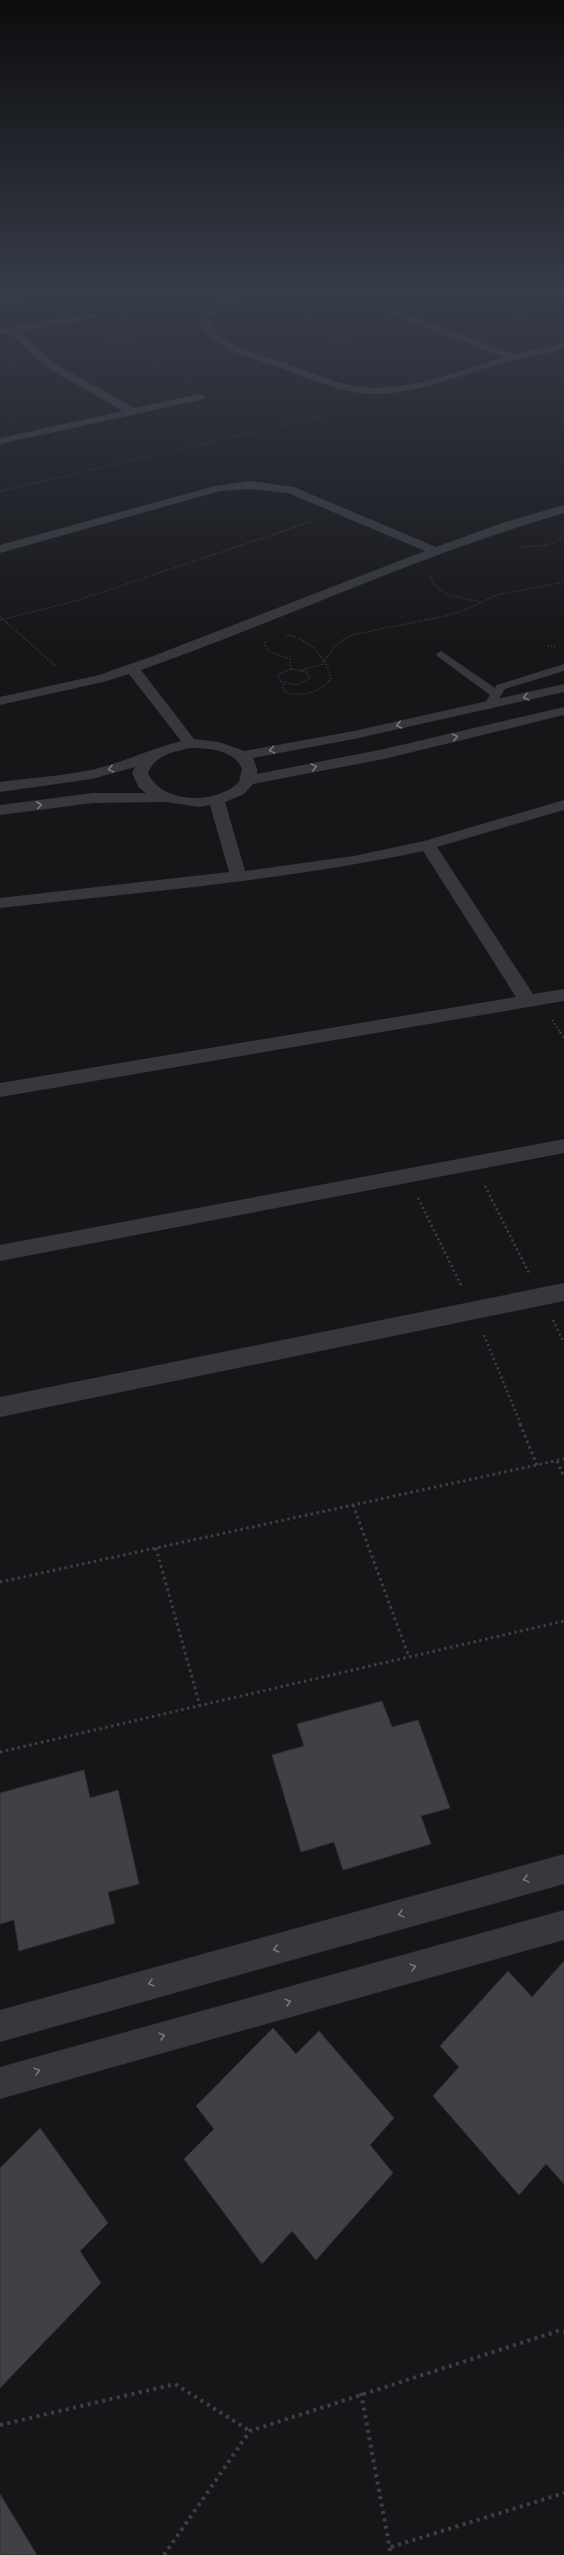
<svg xmlns="http://www.w3.org/2000/svg" width="564" height="2555" font-family="'Asap Condensed',sans-serif">
	<style>
		.building { fill: #404145; stroke: #303034 }
		.lines { fill: none; stroke-linecap: round; stroke-linejoin: round }
		.path-far5 { stroke: #3d3f44; stroke-width: 1; stroke-dasharray: 1 1.5; stroke-linecap: butt }
		.path-far4 { stroke: #3d3f44; stroke-width: 1.5; stroke-dasharray: 1 2; stroke-linecap: butt }
		.path-far3 { stroke: #3d3f44; stroke-width: 2; stroke-dasharray: 1.5 2.5; stroke-linecap: butt }
		.path-far2 { stroke: #3d3f44; stroke-width: 2.5; stroke-dasharray: 2 3; stroke-linecap: butt }
		.path-far1 { stroke: #3d3f44; stroke-width: 3; stroke-dasharray: 2.5 3.5; stroke-linecap: butt }
		.path { stroke: #3d3f44; stroke-width: 4; stroke-dasharray: 3 4.5; stroke-linecap: butt }
		.service { fill: #37383d; fill-rule: evenodd }
		.minor { fill: #37383d; fill-rule: evenodd }
		.oneway { stroke: #757881 }
	</style>
	<rect width="100%" height="100%" fill="#161618"/>
	<g class="building">
		<polygon points="382,1701 392,1727 418,1720 450,1808 421,1816 431,1844 343,1870 334,1842 301,1852 272,1755 304,1746 297,1724"/>
		<polygon points="84,1770 90,1798 118,1790 139,1884 108,1892 115,1923 19,1951 14,1920 0,1924 0,1793"/>
		<polygon points="564,1961 564,2184 546,2164 519,2195 433,2096 459,2067 440,2046 508,1971 532,1997"/>
		<polygon points="273,2028 296,2054 319,2031 394,2118 370,2145 393,2173 316,2260 292,2231 262,2264 184,2159 214,2129 196,2106"/>
		<polygon points="40,2128 108,2223 80,2251 101,2283 0,2388 0,2168"/>
		<polygon points="0,2494 37,2555 0,2555"/>
	</g>
	<g class="lines">
		<g class="path-far5">
			<polyline points="450,289 547,328"/>
			<polyline points="399,292 412,289"/>
			<polyline points="115,294 137,289"/>
			<path d="M113 295 127 302C116 350 153 362 190 377"/>
			<polyline points="363,301 296,318 294,323 410,365"/>
			<polyline points="101,335 130,344"/>
			<polyline points="0,376 14,368 7,357"/>
			<polyline points="0,409 14,417"/>
			<polyline points="44,481 348,410"/>
		</g>
		<g class="path-far4">
			<polyline points="0,491 48,480"/>
			<path d="M520 547C535 546 555 548 564 533"/>
			<path d="M431 577C436 597 465 598 482 602"/>
			<polyline points="0,617 56,666"/>
			<polyline points="0,620 79,600 310,522"/>
			<polyline points="265,642 265,647 270,652 290,659 291,669"/>
			<polyline points="548,646 556,647"/>
			<polygon points="291,669 306,672 310,678 297,685 280,681 277,675"/>
			<polyline points="301,670 321,665 338,643 352,635 445,616 468,609 496,595 564,582"/>
			<path d="M284 684 282 688 287 693C304 696 321 693 331 678 325 656 309 638 286 635"/>
		</g>
		<polyline class="path-far3" points="552,1020 561,1033"/>
		<g class="path-far2">
			<polyline points="560,1032 564,1038"/>
			<polyline points="485,1186 529,1273"/>
			<polyline points="418,1198 462,1287"/>
			<polyline points="553,1320 564,1343"/>
			<polyline points="484,1335 521,1425"/>
		</g>
		<g class="path-far1">
			<polyline points="520,1424 537,1465"/>
			<polyline points="557,1461 564,1477"/>
			<polyline points="353,1505 409,1657"/>
			<polyline points="156,1548 200,1706"/>
			<polyline points="0,1582 564,1459"/>
			<polyline points="0,1752 564,1621"/>
		</g>
		<g class="path">
			<polyline points="361,2393 391,2555"/>
			<polyline points="0,2425 175,2384 250,2431"/>
			<polyline points="391,2547 564,2493"/>
			<polyline points="164,2555 250,2431 558,2331 564,2332"/>
		</g>
		<polygon class="service" points="441,651 495,688 497,685 564,664 564,671 505,689 493,708 489,709 483,706 490,695 437,656 436,654"/>
		<g class="minor">
			<polygon points="66,289 96,289 91,292 0,301 0,295"/>
			<path d="M251 289H265L225 305 208 320C223 346 250 351 277 360 301 368 324 379 349 385 400 396 454 372 503 357L379 310 377 308 382 305 514 354 564 343V349C538 355 513 360 487 368 446 380 404 398 360 393 330 389 302 375 273 365 243 355 215 350 198 320L200 318 218 301Z"/>
			<polygon points="544,289 556,289 564,292 564,298"/>
			<polygon points="93,313 98,316 96,318 20,332 54,363 134,408 200,394 205,397 204,399 0,444 0,438 123,411 46,367 10,333 0,334 2,329"/>
			<path d="M250 481 294 487 436 547 505 522 564 505V513C419 555 283 620 141 670L194 739 219 742 244 751 354 731 564 684V692L354 739 253 758 257 769V774L384 749 564 707V715L384 759 253 784 244 794 225 802 245 871 354 856 424 841 564 800V810L437 847 533 994 564 989V1001L0 1097V1083L516 997 423 851C284 881 141 892 0 908V898L229 872 210 805 200 807 166 802 93 803 0 815V805L93 793H146L139 788 132 773 135 767 92 779 0 792V782C30 778 61 776 91 770 122 763 150 749 181 741L129 674 103 682 0 705V697L99 675 153 656 425 551 288 493 250 489 220 491 0 553V545L215 486ZM190 748C208 748 235 750 242 769L239 782C216 805 161 804 148 773 155 755 173 752 190 748Z"/>
			<polygon points="564,1139 564,1153 0,1261 0,1245"/>
			<polygon points="564,1283 564,1301 0,1417 0,1397"/>
			<polygon points="564,1854 564,1884 0,2042 0,2010"/>
			<polygon points="564,1910 564,1940 0,2099 0,2067"/>
		</g>
	</g>
	<defs><path id="oneway-chevron" d="M-2-3.5L2.5 0L-2 3.5" fill="none" stroke-width="1.6" stroke-linecap="round" stroke-linejoin="round"/></defs>
	<g class="oneway">
		<use href="#oneway-chevron" transform="translate(526 697) rotate(166)"/>
		<use href="#oneway-chevron" transform="translate(399 725) rotate(168)"/>
		<use href="#oneway-chevron" transform="translate(455 737) rotate(-13)"/>
		<use href="#oneway-chevron" transform="translate(272 750) rotate(170)"/>
		<use href="#oneway-chevron" transform="translate(314 767) rotate(-11)"/>
		<use href="#oneway-chevron" transform="translate(111 769) rotate(167)"/>
		<use href="#oneway-chevron" transform="translate(39 805) rotate(-7)"/>
		<use href="#oneway-chevron" transform="translate(526 1879) rotate(165)"/>
		<use href="#oneway-chevron" transform="translate(401 1914) rotate(165)"/>
		<use href="#oneway-chevron" transform="translate(276 1949) rotate(165)"/>
		<use href="#oneway-chevron" transform="translate(413 1967) rotate(-16)"/>
		<use href="#oneway-chevron" transform="translate(151 1983) rotate(165)"/>
		<use href="#oneway-chevron" transform="translate(288 2002) rotate(-16)"/>
		<use href="#oneway-chevron" transform="translate(162 2036) rotate(-16)"/>
		<use href="#oneway-chevron" transform="translate(37 2071) rotate(-16)"/>
	</g>
	<linearGradient id="sky" x2="0" y2="1"><stop stop-color="#0c0c0d"/><stop offset="0.45" stop-color="#363c48"/><stop offset="1" stop-color="#363c48" stop-opacity="0"/></linearGradient>
	<rect width="564" height="646" fill="url(#sky)"/>
</svg>
